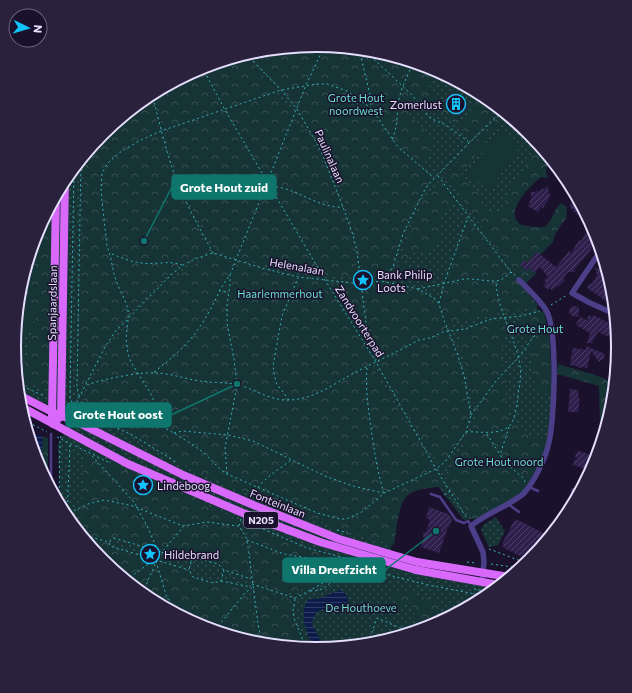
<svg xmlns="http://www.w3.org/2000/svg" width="632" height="693" font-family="Commissioner,sans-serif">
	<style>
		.grass { fill: url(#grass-dots) }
		.forest { fill: url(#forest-crowns) }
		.garden { fill: #163336 }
		.water { fill: url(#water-rules) }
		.building { fill: url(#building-hatch) }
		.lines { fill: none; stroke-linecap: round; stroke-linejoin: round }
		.path { stroke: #35b1bb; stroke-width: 1; stroke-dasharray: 2 3; stroke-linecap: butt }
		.service { stroke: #4c3f89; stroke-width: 2.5 }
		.minor { stroke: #4c3f89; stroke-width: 5.5 }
		.primary { stroke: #d869fa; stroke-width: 8 }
		.labels { text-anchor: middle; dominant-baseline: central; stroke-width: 3; stroke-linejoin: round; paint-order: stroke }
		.shield { fill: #1a122c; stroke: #a9a1bf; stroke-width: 1 }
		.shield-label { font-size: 10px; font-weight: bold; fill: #e6defe }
		.park-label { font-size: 11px; fill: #6aded0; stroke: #1a122c }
		.poi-label { font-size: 11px; fill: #e6defe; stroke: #1a122c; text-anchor: start }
		.street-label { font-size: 11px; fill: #e6defe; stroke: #1a122c }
		.rim { fill: none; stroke: #e6defe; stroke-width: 2 }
		.leader { fill: none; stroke: #0f766e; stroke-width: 1.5 }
		.callout-dot { fill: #0f766e; stroke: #1a122c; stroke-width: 1.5 }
		.callout { fill: #0f766e; stroke: #0f766e; stroke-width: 1.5 }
		.callout-label { font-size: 12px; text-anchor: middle; font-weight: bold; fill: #fff }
	</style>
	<defs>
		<pattern id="grass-dots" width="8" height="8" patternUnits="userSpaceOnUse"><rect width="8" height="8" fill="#163336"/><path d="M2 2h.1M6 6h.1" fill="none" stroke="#385054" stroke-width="1.8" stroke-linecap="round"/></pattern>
		<pattern id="forest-crowns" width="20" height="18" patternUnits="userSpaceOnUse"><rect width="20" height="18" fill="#163336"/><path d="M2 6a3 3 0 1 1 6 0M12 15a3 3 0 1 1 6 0" fill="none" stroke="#385054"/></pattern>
		<pattern id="water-rules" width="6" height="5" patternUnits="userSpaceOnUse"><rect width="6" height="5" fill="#0d1b4a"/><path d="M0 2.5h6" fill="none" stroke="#303c65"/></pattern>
		<pattern id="building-hatch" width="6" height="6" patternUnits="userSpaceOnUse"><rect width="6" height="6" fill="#2e1f4c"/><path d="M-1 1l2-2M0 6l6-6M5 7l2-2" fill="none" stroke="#4c3f67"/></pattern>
	</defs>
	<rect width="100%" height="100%" fill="#1a122c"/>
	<g class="grass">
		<path d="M316 45 375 50 432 67 460 83 500 109 530 133 550 158 544 175C533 179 512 200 513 214 513 217 516 222 518 225L544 228 565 214 551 242 527 268 532 274 520 288 543 315 552 396 549 438 476 518 464 520 437 485 410 490 398 506 388 566 495 588 484 598 431 626 375 643 316 648 257 643 200 625 148 597 102 560 65 514 60 505 58 445 72 416 19 391 22 379 17 377 14 346 20 287 37 231 65 179 103 133 148 95 201 67 257 50Z"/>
		<polygon points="496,517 505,531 498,545 489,547 481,530 483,525"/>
	</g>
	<g class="forest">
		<path d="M316 45 375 50 432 68 438 71 428 89 463 123 481 94 498 107 471 137 430 102 421 101H415L412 104 409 110 410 116C436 139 436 142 419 172L433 179 420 193 413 207 388 271C382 277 375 281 365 281 363 273 362 265 360 257 357 239 353 221 347 204 330 152 286 93 251 52L257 50Z"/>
		<path d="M245 54C282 97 322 150 341 204 349 228 354 253 358 278 320 276 285 270 248 260 238 258 224 256 217 249 212 245 209 236 206 231 181 188 166 140 155 92L201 67Z"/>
		<path d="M150 95C159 132 170 170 186 206 193 221 201 235 209 249 172 266 129 306 108 340 102 350 98 360 93 370 89 378 83 385 77 393V355L81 317 84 156 103 133Z"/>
		<path d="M503 111 530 133 550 158C547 166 544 169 548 178L541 177C532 184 503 212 520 224 525 228 538 227 545 227 553 220 553 210 561 203L567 207 566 218 555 234 553 242 530 265 537 273 526 283 501 253 445 175 455 164 463 176 476 189 488 210 494 213H499L501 211 508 193 516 179 530 161 534 152 532 146 521 132 508 123 503 121 499 124 465 169 457 161Z"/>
		<polygon points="441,180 455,200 445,208 442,214 439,239 425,253 414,253 405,261 404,271 394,273 419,210 425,196"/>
		<polygon points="44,217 52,223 48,387 45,390 22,379 37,309 23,300 24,275 37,231"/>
		<path d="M468 219 497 257 539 306 460 320 454 323 447 333 456 355 468 405 469 419 465 432 442 470 386 378C372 350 369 320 365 290L379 284 390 285 432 298 441 309C440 278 457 247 468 219Z"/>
		<path d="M212 256 226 261 283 275 359 286C361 318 366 352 380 381L434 468 436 469 445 486C434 488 420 488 411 493 397 500 397 531 394 545 329 527 267 502 205 476L190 468 115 424 83 408C83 389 93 386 100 370 116 331 144 300 178 276 189 268 199 260 212 256Z"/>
		<path d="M544 311 550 342 552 396C547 394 542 394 538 390 533 383 532 373 532 366 530 349 528 331 516 318L529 316Z"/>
		<polygon points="501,319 504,324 506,334 501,355 501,361 507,376 505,402 509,416 520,428 527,433 535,438 549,438 541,468 522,492 516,497 475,520 470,516 445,476 471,434 475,420 474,404 458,334 461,331 470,329 478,325"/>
		<path d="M558 364C566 367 604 376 608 381 613 389 606 416 605 425L600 423 599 386 557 374Z"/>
		<polygon points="43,437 48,438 48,483 37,463"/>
		<path d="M84 454C92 455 96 460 104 462 149 479 193 499 237 519 235 533 243 537 246 548 249 557 248 568 248 577L225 570 220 564 213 561 198 557 189 559 177 555 165 553 117 537H111L108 541 109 548 127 556 163 563 189 572 192 577 198 580H205L213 583 221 582 241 585 240 587 249 591 251 616 258 643 200 625 148 597 102 560 81 534Z"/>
		<polygon points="246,522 303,544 367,565 359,564 343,567 318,586 291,592 283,592 277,590 259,581 254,575 254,551 246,531"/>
		<polygon points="260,589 280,597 287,598 289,600 305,647 264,643 258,621 256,595 256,592"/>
		<polygon points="402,591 444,603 426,621 407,617 419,612 411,602 398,608 391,592"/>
	</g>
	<g class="garden">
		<polygon points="499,130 521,145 490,190 468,175"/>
		<polygon points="19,298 40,309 15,355 14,346"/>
	</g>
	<g class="water">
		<polygon points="36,433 43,437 41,455 37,463 33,449"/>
		<path d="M340 590C346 593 348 596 348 601L340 610C324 610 315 605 312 624L324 648H313C308 634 298 614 308 600L321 598Z"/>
	</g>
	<g class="building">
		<polygon points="451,93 468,106 460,115 444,102"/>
		<polygon points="548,186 549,194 551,195 543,208 541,207 538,212 536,211 528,206 532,197 530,192 536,192 537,190 540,192 541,189 543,189"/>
		<polygon points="577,197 583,209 578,215 569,206"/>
		<polygon points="591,224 597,238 588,254 574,270 575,272 568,272 563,278 565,280 558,287 556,287 552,290 550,288 548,290 543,285 546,283 544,280 548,277 540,267 534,273 529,268 527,271 520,265 524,260 527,263 537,252 556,267 570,250 570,255 579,240 581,241"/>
		<polygon points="604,261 612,288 614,305 605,300 602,300 602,298 587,288 590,283 592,284 597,275 595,267 599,269"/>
		<polygon points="572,306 579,307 579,312 578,317 572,316 569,312 569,309"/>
		<polygon points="589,315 592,317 593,315 609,323 613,322 613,325 616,326 614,331 616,329 618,347 612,347 612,344 610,344 612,338 598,332 592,343 587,343 590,333 576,325 580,317 587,320"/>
		<polygon points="586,346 605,354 603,359 599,362 591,351 587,368 582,367 579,368 577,366 570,365 573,348 586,350"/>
		<polygon points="570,389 578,390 579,399 580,399 578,412 568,412"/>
		<polygon points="579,451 597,457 593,465 590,464 589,470 573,465 574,460 577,459 575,456 576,453"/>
		<polygon points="571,488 580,489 570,509 571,497"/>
		<polygon points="429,507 448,514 452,519 449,527 448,527 439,553 421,547 424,538 422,533 426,532 430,520 426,518"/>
		<polygon points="518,520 549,536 530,559 528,560 504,548 502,544 514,521"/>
	</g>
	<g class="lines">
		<g class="path">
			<polyline points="359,49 370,95 371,108 398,147 434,178"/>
			<polyline points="363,49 412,95 426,113 432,119 446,125 469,142"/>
			<polyline points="246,54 281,90 297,109 321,151 343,207 353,235 357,251 366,323 376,360"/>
			<polyline points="202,67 225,110 325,280 376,362 436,469 466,517"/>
			<path d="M152 93C159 122 166 151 176 179 186 204 200 229 213 253"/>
			<path d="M392 139C399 126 396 109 400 95 403 84 409 73 413 62"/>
			<polyline points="438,176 511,272 515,276"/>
			<path d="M271 187C292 185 318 209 343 207"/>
			<path d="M112 254C122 258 131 262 142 263 154 265 170 260 182 265"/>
			<path d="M418 289 464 279C473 278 493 283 500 280 504 279 507 275 511 272"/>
			<polyline points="219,290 228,293"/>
			<polyline points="439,303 444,283 468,217"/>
			<polyline points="551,305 567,295"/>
			<path d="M128 317C130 306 121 294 117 283 112 271 112 258 107 246L101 192 102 173 108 163 119 153 139 141 161 131 281 90 317 84H327L347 91 371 108"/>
			<polyline points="128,320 126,338 128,354 131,362 151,394 165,427"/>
			<path d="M367 368C365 390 369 413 372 435 375 455 378 474 384 493"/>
			<path d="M154 372C179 353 195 338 210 310 217 298 221 286 230 275L306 85 325 45"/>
			<polyline points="18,384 44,396"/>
			<path d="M87 385C103 379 138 372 155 373 170 373 185 379 200 381 213 383 226 382 239 385 256 390 271 401 290 400 314 399 334 384 354 373 375 362 397 352 419 340L430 338 443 332 465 329 491 319 521 316 540 311"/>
			<polyline points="79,396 77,387 81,159"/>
			<polyline points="289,400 276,383 273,366 282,316 298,278"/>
			<path d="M81 403C91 405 102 405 112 407 144 415 173 431 200 450 210 457 217 468 227 474L317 513 340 519H346L362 512 384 493 436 469 445 462 466 432 471 415 464 375 457 353 444 320 439 304 434 298 418 289 381 281"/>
			<polyline points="68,404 134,436 176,462"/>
			<polyline points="74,407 70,398 74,167"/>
			<polyline points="72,411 105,347 115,332 170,276 183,265 197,258 213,253 262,268 298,277 362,284 370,283 380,281 388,275 393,267 403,234 423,193 428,185 470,142 503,111"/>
			<polyline points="471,415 496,381 518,358 540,328 545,325"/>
			<polyline points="24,420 47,432"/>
			<polyline points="509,427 500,455 505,462 524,479 525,482"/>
			<path d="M466 432C479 431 492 435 505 429 514 425 516 412 517 403 518 391 522 378 520 366 516 337 497 311 496 281"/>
			<polyline points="174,433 183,431 193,432 228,435 253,441 325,476 353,486 383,493"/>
			<polyline points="487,434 499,453"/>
			<polyline points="57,437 108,462"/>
			<polyline points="92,456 134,502 147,526 158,551"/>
			<polyline points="227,474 225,448 237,385 234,359 227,323 227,305 230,285 230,275"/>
			<polyline points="444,495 450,491"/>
			<path d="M253 496C259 481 278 470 291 460"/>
			<polyline points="59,503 60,439 61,436"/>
			<polyline points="65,515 88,504 104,500 133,506 183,526 207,522 238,526"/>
			<polyline points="67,517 70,445"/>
			<polyline points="241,519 239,526 247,539 258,624 262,643"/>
			<polyline points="263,529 307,548 368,564"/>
			<polyline points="337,530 348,533"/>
			<polyline points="81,534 108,542 114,538 191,561 200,559 218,564 224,570 251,579"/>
			<polyline points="247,540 284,554 344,564"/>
			<polyline points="109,543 110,546 189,570"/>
			<polyline points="489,549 526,563"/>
			<polyline points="156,561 166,595 178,613"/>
			<polyline points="191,562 189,570 193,577 213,583 221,581 224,570"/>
			<polyline points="467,562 477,563"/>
			<polyline points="491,564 520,568"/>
			<polyline points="126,580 147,565 156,560 158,552 164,550 183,527"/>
			<polyline points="221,581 251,587"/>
			<polyline points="252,584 295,598"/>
			<polyline points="474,589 491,592"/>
			<path d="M310 591C324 591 330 585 337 573"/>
			<path d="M144 594C146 582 152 573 156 561"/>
			<path d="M295 598C306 593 341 574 345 564L428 585 486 596"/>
			<polyline points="295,599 293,610 294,618 306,648"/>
			<polyline points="215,630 245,593 252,588"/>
			<polyline points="374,640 382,641"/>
			<polyline points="361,644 364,642 373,640 372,632 377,618 410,632"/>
		</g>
		<g class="service">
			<polyline points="529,487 538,491"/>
			<polyline points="51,488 51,434"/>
			<polyline points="431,494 440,497 456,520 464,523 468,521 471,525"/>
			<polyline points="508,504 519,512"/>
		</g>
		<g class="minor">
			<polyline points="601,250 572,293 590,303 615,314"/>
			<path d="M482 582 484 562 483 552 471 526C484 515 501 509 516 499 519 497 523 495 525 492 534 481 545 460 548 446 555 422 558 330 546 310 539 299 528 289 519 280"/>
		</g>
		<g class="primary">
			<polyline points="19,395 52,412 77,422 183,475 251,504 339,539 417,562 509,577"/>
			<polyline points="20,406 128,464 243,513 320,542 416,570 499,585"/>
			<polyline points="52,416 56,195"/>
			<polyline points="53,424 61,416 65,179"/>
		</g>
	</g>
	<defs>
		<g id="building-ring" transform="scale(1)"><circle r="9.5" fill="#1a122c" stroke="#11c1f8" stroke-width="1.5"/><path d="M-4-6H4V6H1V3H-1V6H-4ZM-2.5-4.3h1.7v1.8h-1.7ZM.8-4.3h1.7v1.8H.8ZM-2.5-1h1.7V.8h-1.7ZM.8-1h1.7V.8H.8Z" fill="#11c1f8"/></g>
		<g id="sight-ring" transform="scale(1)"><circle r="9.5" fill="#1a122c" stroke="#11c1f8" stroke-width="1.5"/><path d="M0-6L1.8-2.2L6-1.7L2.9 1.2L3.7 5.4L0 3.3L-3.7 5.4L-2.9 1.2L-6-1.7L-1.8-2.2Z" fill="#11c1f8"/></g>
	</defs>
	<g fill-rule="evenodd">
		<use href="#building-ring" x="456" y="104"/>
		<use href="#sight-ring" x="363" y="280"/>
		<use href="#sight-ring" x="143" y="485"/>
		<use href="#sight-ring" x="150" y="554"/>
	</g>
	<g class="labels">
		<rect class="shield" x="244" y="512" width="34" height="16" rx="3"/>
		<g class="shield-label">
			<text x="261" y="520">N205</text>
		</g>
		<g class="park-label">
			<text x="356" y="97">Grote Hout<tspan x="356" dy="13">noordwest</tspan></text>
			<text x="280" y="293">Haarlemmerhout</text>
			<text x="535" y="328">Grote Hout</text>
			<text x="499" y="461">Grote Hout noord</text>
			<text x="361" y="607">De Houthoeve</text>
		</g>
		<g class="poi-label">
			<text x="442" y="104" text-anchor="end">Zomerlust</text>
			<text x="377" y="274">Bank Philip<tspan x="377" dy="13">Loots</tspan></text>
			<text x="157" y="485">Lindeboog</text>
			<text x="164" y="554">Hildebrand</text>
		</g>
		<g class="street-label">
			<text transform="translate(330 156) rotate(66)">Paulinalaan</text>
			<text transform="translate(297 266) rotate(10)">Helenalaan</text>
			<text transform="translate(52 303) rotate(-89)">Spanjaardslaan</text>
			<text transform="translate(360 321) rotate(58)">Zandvoorterpad</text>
			<text transform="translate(278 503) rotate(22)">Fonteinlaan</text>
		</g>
	</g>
	<path d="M0 0H632V693H0ZM21 347a295 295 0 1 1 590 0a295 295 0 1 1-590 0Z" fill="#2a223d" fill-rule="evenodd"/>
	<path class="rim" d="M21 347a295 295 0 1 1 590 0a295 295 0 1 1-590 0Z"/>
	<path class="leader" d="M144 241L172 187M237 384L171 415M436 531L385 570"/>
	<g class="callout-dot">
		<circle cx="144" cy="241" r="4"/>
		<circle cx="237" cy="384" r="4"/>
		<circle cx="436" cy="531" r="4"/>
	</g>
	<g class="callout">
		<rect x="172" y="175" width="104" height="24" rx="4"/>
		<rect x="66" y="403" width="105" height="24" rx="4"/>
		<rect x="283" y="558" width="102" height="24" rx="4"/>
	</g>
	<g class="callout-label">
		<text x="224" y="192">Grote Hout zuid</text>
		<text x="118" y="419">Grote Hout oost</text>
		<text x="334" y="574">Villa Dreefzicht</text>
	</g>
	<g transform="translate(28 28) rotate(95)"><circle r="19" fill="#1a122c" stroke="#6c6480"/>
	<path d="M0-3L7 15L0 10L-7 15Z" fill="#11c1f8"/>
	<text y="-6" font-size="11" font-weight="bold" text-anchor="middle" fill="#e6defe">N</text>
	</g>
</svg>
